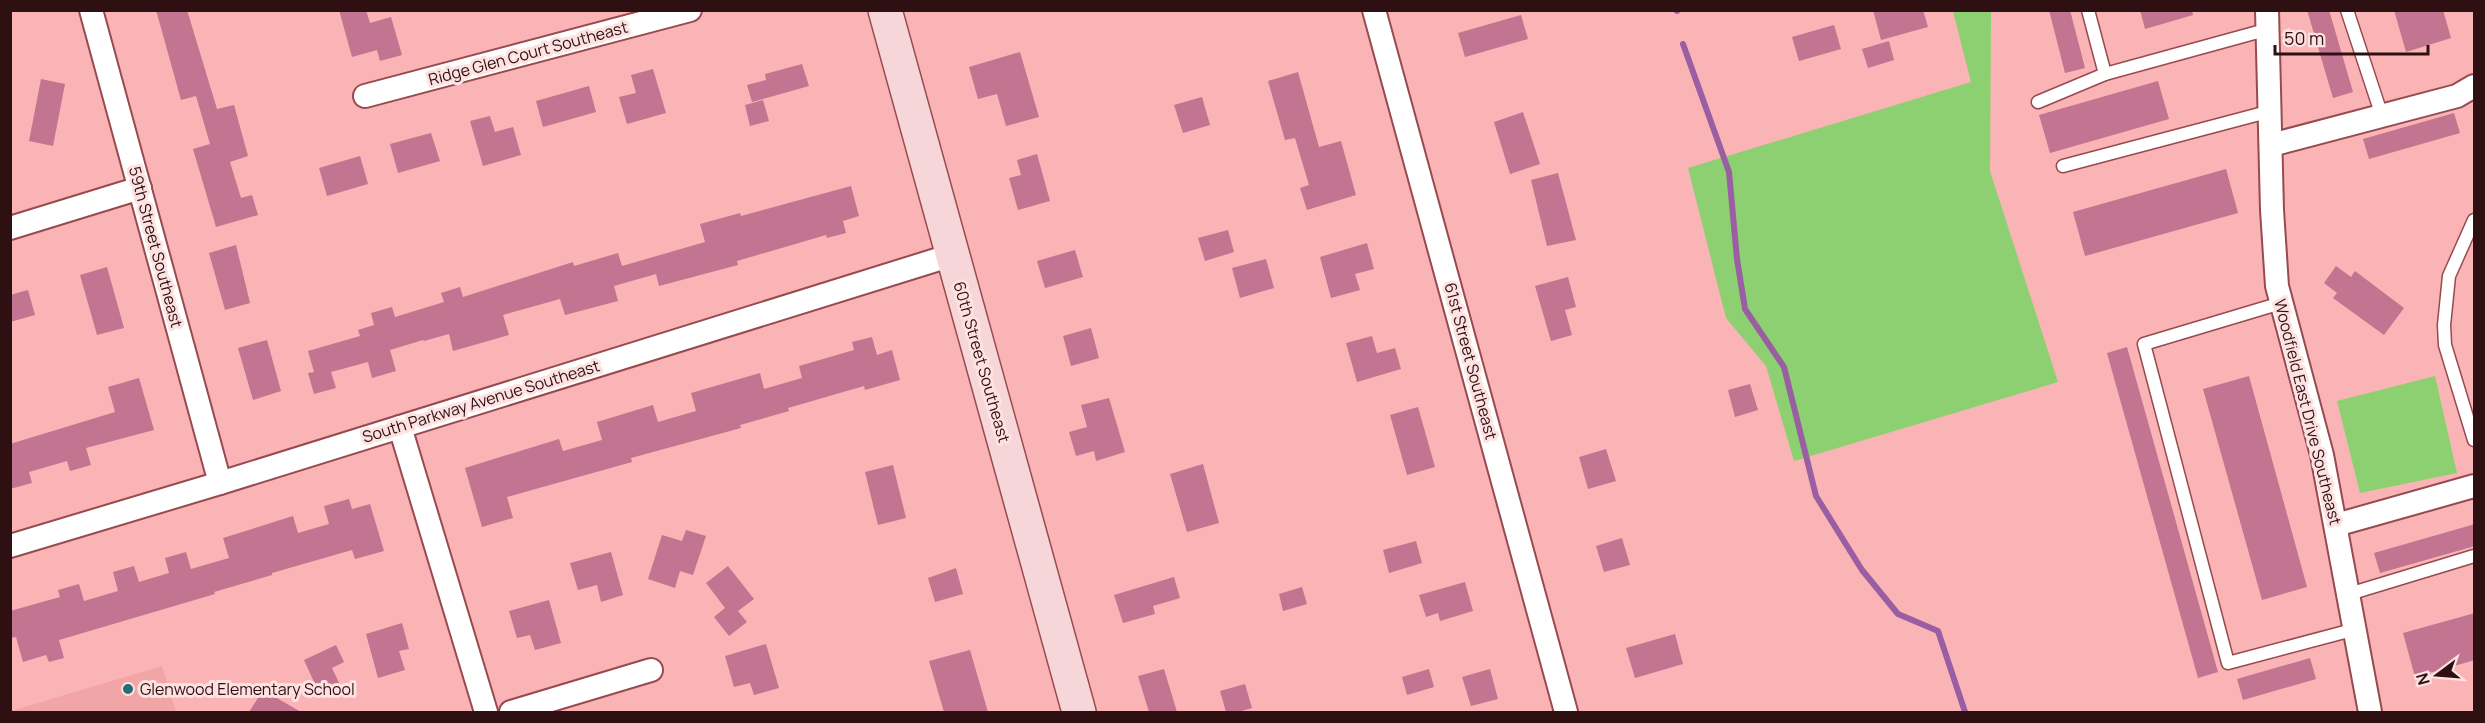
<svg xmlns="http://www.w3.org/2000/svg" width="2485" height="723" font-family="Manrope,sans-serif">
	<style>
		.built { fill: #f1a5a7 }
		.green { fill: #8cd071 }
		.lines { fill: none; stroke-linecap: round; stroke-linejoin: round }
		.stream { stroke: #9a5ea2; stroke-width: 6 }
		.building { fill: #c27490 }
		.service-casing { stroke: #974a4f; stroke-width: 15 }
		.minor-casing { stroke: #974a4f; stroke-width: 26 }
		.secondary-casing { stroke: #974a4f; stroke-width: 36 }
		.service { stroke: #fff; stroke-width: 12 }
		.minor { stroke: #fff; stroke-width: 22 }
		.secondary { stroke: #f6d6d8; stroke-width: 33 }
		.poi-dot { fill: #246f71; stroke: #fee2e2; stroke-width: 2 }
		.labels { text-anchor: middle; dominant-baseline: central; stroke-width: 6; stroke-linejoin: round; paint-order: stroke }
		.street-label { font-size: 16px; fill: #2f1012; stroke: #fee2e2 }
		.poi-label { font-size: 16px; fill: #2f1012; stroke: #fee2e2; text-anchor: start }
	</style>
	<rect width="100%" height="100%" fill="#fab4b5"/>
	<polygon class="built" points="162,666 176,712 11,712 11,711"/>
	<g class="green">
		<polygon points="1953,11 1991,11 1990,171 2058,382 1794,461 1766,366 1726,318 1688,168 1971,82"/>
		<polygon points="2435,376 2457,473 2360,493 2337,401"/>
	</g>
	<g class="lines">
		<g class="stream">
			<polyline points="1677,10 1677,11"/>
			<polyline points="1683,44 1729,172 1737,259 1745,309 1784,367 1816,496 1862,570 1898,614 1938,631 1965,712"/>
		</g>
	</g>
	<g class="building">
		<polygon points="156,10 187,10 217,109 234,105 248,156 230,162 241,198 252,195 258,215 216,227 193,149 210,144 196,96 181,100"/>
		<polygon points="339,10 366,10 370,23 391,17 402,55 380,61 377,50 352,57"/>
		<polygon points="1873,10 1923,10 1928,27 1881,40"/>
		<polygon points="2049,10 2070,10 2085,68 2065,73"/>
		<polygon points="2140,10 2192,10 2193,15 2145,29"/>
		<polygon points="2307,10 2329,10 2353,92 2333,98"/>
		<polygon points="2394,10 2443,10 2451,38 2406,52"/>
		<polygon points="1521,15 1528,39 1465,57 1458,33"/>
		<polygon points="1834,25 1841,49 1799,61 1792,37"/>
		<polygon points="1889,41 1894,60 1868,68 1862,49"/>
		<polygon points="1020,52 1039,117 1006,126 997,94 978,99 969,67"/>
		<polygon points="802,64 809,86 752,102 747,85 766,80 765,74"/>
		<polygon points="653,69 666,113 627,124 619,97 636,93 631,75"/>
		<polygon points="1298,72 1319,147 1341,141 1356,195 1307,210 1300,188 1309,185 1295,138 1285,140 1268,81"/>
		<polygon points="41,79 65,84 53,146 29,141"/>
		<polygon points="2158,81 2169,119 2050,153 2039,115"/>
		<polygon points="589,86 596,112 543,127 536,101"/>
		<polygon points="1202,97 1210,125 1183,133 1174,105"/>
		<polygon points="763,100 769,121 750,126 745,105"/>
		<polygon points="1523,112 1540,164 1510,174 1494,122"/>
		<polygon points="2454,113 2460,133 2369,159 2363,139"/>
		<polygon points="490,116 495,132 513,127 521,155 483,166 470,121"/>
		<polygon points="431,133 440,161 398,173 390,144"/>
		<polygon points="1037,154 1050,201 1018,210 1009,178 1021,175 1017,160"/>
		<polygon points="360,156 368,184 327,196 319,168"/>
		<polygon points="2226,169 2238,213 2085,256 2073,212"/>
		<polygon points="1558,173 1576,240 1547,246 1531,180"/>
		<polygon points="851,186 859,216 843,221 846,233 827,238 826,235 737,261 738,265 659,286 656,274 614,286 618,301 565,315 560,299 503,315 509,335 453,351 449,334 424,341 423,340 390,350 396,371 372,378 368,362 331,372 336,388 314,394 308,373 314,372 308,351 360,336 358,330 374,325 371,313 392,307 395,317 444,302 441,293 460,287 463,297 573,262 574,266 618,253 622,266 705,242 700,224 740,213 741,216"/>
		<polygon points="1228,230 1234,252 1205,261 1198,238"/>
		<polygon points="1367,243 1374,269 1355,274 1360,290 1331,298 1320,257"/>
		<polygon points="236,245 250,303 225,310 209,253"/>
		<polygon points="1075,250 1083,277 1045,288 1037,261"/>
		<polygon points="1266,259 1274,288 1240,298 1232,268"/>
		<polygon points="2336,266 2351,277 2355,271 2404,308 2384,335 2333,298 2337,293 2324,283"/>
		<polygon points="107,267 124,328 97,335 80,275"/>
		<polygon points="1568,277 1576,307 1565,310 1572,335 1551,341 1535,286"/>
		<polygon points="28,290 35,315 10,322 10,295"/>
		<polygon points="1091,328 1099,358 1071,366 1063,336"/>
		<polygon points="1372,336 1377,353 1395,348 1401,369 1357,382 1346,343"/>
		<polygon points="872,337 877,355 892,350 900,380 865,390 864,386 788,408 789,411 740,425 741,428 631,458 632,462 507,497 513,518 482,527 465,468 559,439 563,451 602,440 597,422 653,405 658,422 696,411 691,393 760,373 764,389 802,378 799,366 854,350 852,342"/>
		<polygon points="267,340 281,391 253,400 238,348"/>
		<polygon points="2127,347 2218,672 2198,678 2107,353"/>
		<polygon points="2249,376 2307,587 2262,600 2203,389"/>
		<polygon points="139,378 154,430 86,448 91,465 70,471 67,461 29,472 32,483 10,489 10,444 115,412 108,387"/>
		<polygon points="1750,384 1758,410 1735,417 1728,390"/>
		<polygon points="1109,398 1125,452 1096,461 1094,451 1076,456 1069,432 1087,427 1081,405"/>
		<polygon points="1418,407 1435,467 1407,475 1390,415"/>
		<polygon points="1606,449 1616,481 1588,489 1579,457"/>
		<polygon points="1203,464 1219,523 1187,532 1170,474"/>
		<polygon points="893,465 906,518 878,525 865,472"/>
		<polygon points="349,499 352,509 370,504 384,551 355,559 352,550 272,573 272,575 214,592 215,594 59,640 64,658 49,662 46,655 23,662 16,637 10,638 10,611 60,597 58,590 79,584 84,601 118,591 113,572 134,566 139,582 169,573 165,558 186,552 191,569 229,558 223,538 293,516 298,533 329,524 324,506"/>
		<polygon points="2475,524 2475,546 2380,573 2374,553"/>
		<polygon points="686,530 706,536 693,575 680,571 675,588 648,579 662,535 682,541"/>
		<polygon points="1622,538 1630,565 1604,572 1596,546"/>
		<polygon points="1416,541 1422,563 1389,573 1383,550"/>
		<polygon points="611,552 623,595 601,602 597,585 578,590 570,563"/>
		<polygon points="728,566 754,599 738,611 747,622 729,636 714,617 725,608 706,583"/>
		<polygon points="956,568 963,594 935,602 928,578"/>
		<polygon points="1174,577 1180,598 1153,606 1155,614 1123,623 1114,595"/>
		<polygon points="1465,582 1473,611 1440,621 1438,613 1426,617 1419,595"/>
		<polygon points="1302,587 1307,604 1283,611 1279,594"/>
		<polygon points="549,600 561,643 535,650 530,635 517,638 509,611"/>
		<polygon points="2475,613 2475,660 2415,677 2403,633"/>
		<polygon points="402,623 409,649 399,651 405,670 378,678 366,634"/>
		<polygon points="1675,634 1683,664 1635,678 1626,648"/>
		<polygon points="766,644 779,688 754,695 750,683 734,687 725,656"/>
		<polygon points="336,645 344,662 332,668 340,685 320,695 304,660"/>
		<polygon points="970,650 988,712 944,712 929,661"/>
		<polygon points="2310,658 2316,679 2243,700 2237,679"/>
		<polygon points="1164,669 1177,712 1149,712 1138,676"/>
		<polygon points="1429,669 1434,687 1407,695 1402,677"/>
		<polygon points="1490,669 1498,699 1471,706 1462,677"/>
		<polygon points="1245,684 1252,708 1238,712 1226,712 1220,691"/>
		<polygon points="263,690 301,712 249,712"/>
	</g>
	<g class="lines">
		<g class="service-casing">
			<g id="service">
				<polyline points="2088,10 2105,74"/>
				<polyline points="2347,10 2382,116"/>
				<polyline points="2038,102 2105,74 2269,29"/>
				<polyline points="2063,166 2271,111"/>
				<polyline points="2474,220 2449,276 2444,325 2445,345 2474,440"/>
				<polyline points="2281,303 2144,344 2228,663 2356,629"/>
				<polyline points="2349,594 2474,556"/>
			</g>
		</g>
		<g class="minor-casing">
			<g id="minor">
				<polyline points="91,10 220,483"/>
				<polyline points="1374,10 1566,712"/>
				<polyline points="2267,10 2272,210 2277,286 2322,455 2370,712"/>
				<polyline points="365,96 690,10"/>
				<polyline points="2271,145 2457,96 2474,86"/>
				<polyline points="10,228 140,188"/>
				<polyline points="400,427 486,712"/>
				<polyline points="2336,525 2474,486"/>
				<polyline points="10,546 220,483 952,255"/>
				<polyline points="511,712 651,670"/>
			</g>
		</g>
		<g class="secondary-casing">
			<polyline id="secondary" points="885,10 1079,712"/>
		</g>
		<use href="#service" class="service"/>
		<use href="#minor" class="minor"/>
		<use href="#secondary" class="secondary"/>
	</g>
	<circle class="poi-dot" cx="128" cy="689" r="6"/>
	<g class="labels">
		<g class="street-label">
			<text transform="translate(528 53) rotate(-15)">Ridge Glen Court Southeast</text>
			<text transform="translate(156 247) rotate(75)">59th Street Southeast</text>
			<text transform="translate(1471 361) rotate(75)">61st Street Southeast</text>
			<text transform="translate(982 362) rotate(74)">60th Street Southeast</text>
			<text transform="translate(481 401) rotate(-17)">South Parkway Avenue Southeast</text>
			<text transform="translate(2308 412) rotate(76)">Woodfield East Drive Southeast</text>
		</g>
		<g class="poi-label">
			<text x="140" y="689">Glenwood Elementary School</text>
		</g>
	</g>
	<rect width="2485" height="723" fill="none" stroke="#2f1012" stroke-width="24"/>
	<g transform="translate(2437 675) rotate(254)" stroke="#fee2e2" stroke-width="4.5" paint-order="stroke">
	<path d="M0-4.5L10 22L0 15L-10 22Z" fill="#2f1012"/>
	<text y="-9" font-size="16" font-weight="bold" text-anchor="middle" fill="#2f1012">N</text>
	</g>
	<path d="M2275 45v9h153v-9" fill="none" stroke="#2f1012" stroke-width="3"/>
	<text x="2284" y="45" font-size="18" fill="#2f1012" stroke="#fee2e2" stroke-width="4.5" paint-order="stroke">50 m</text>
</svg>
